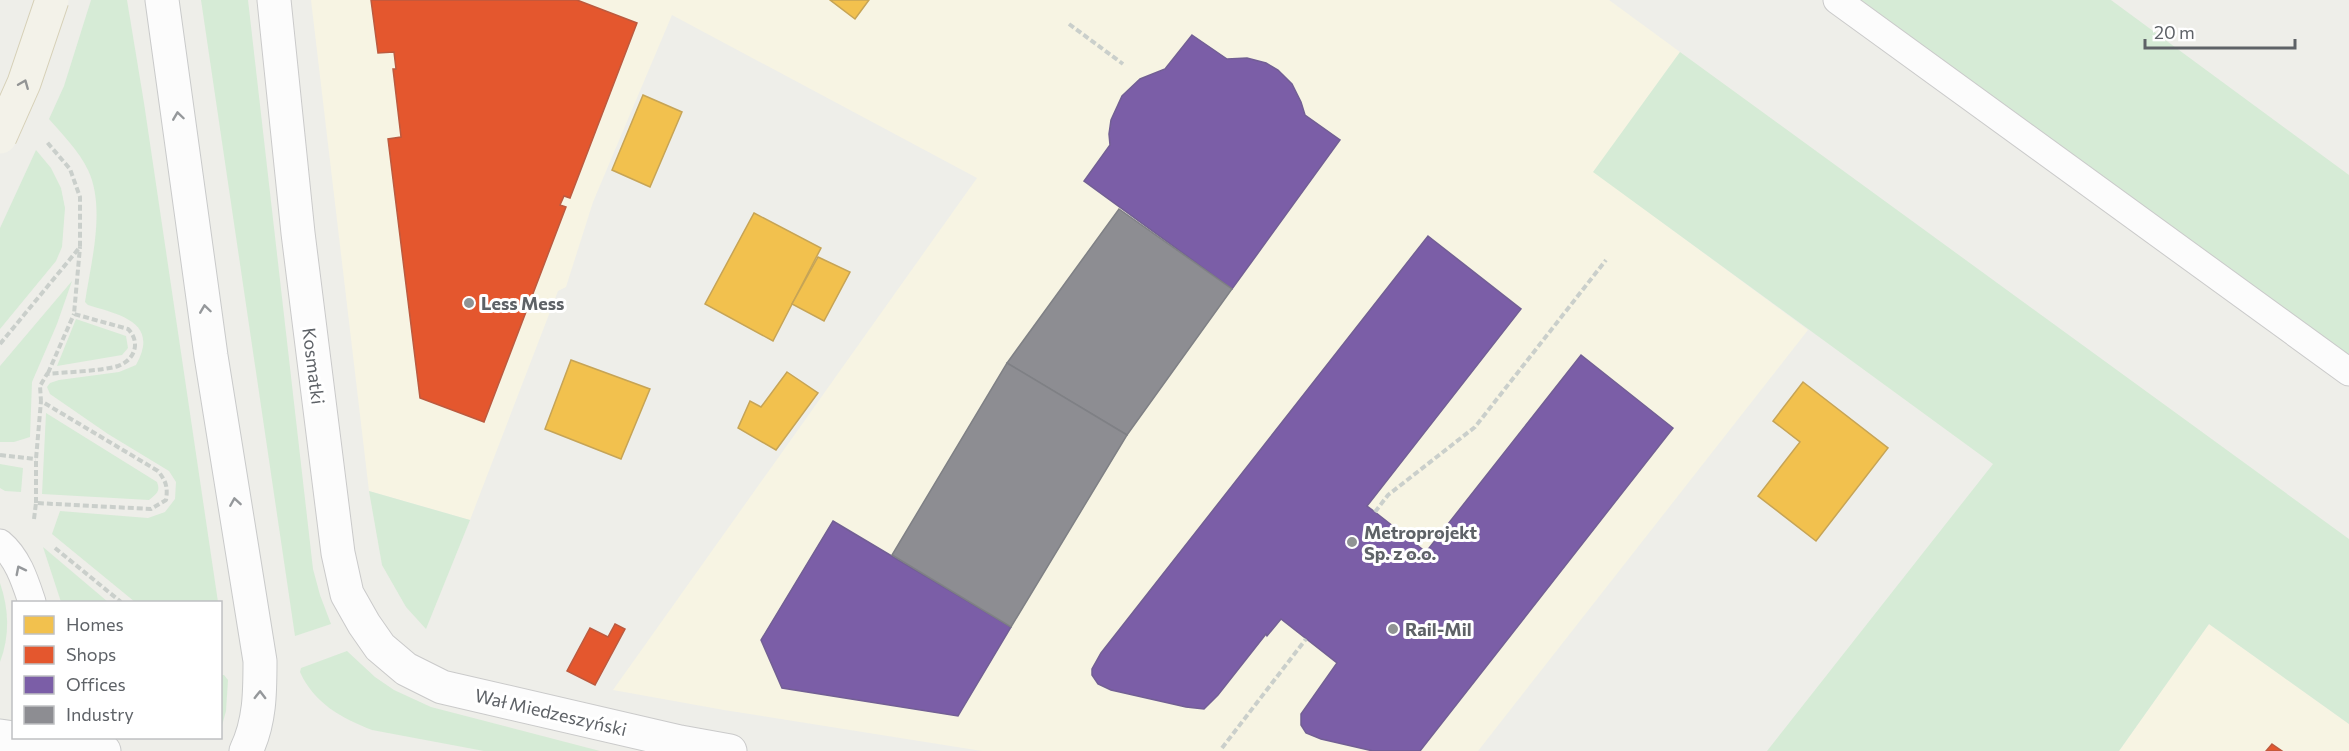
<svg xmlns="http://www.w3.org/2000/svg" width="2349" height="751" font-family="Commissioner,sans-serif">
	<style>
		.commercial { fill: #f7f4e3 }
		.green { fill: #d6ebd6 }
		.homes { fill: #f2c14e; stroke: #c6a456; stroke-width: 1.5 }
		.shops { fill: #e4572e; stroke: #bc5a3f; stroke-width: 1.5 }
		.offices { fill: #7b5ea7; stroke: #725f94; stroke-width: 1.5 }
		.industry { fill: #8d8d92; stroke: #7f8085; stroke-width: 1.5 }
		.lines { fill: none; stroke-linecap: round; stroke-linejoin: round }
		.lane-casing { stroke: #cacaca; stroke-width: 29 }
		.street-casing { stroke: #cacaca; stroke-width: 35 }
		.secondary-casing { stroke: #c9caca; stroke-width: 35 }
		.path { stroke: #cacfcb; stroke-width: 4; stroke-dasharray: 6 3; stroke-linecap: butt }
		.lane { stroke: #fcfcfc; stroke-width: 27 }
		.street { stroke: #fcfcfc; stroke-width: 33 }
		.secondary { stroke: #fcfcfc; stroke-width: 33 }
		.primary-bridge-casing { stroke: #d6d0b7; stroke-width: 35; stroke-linecap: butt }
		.primary-bridge { stroke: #f3f2e9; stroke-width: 33 }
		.oneway { stroke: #929494 }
		.oneway2 { stroke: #95989b }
		.poi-dot { fill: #909394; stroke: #fff; stroke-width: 2 }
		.labels { text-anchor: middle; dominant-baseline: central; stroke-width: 6; stroke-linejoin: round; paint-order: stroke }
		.poi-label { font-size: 18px; font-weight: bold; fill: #5e6267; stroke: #fff; text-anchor: start }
		.street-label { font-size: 18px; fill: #5e6267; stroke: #fff }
	</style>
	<rect width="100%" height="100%" fill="#eeeee9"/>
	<g class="commercial">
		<polygon points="311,0 1609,0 1680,52 1594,172 1808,330 1478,751 982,751 724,710 613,690 977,178 672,15 593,202 566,287 558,291 470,520 369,491"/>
		<polygon points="2209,624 2349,724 2349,751 2119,751"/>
	</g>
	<g class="green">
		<path d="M91 0H127L144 103 218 602H135L52 534 60 511 148 518 165 512 175 499 176 482 169 471 108 434 50 394 47 387 50 383 59 380 119 372 136 365C160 322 120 315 88 305L85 302C91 262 106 208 88 170 79 151 63 135 49 119L64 86Z"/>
		<polygon points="201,0 248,0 313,569 320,595 331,624 295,636"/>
		<polygon points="1861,0 2111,0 2349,175 2349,357"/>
		<polygon points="1680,52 2349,539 2349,724 2209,624 2119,751 1767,751 1993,464 1593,172"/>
		<polygon points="36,150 51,168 61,188 65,208 62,247 56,261 0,329 0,228"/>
		<polygon points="72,281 57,324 32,382 30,437 14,442 0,442 0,366"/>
		<polygon points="76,319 126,336 128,348 122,355 57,366"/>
		<path d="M46 413 157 482C161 492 156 494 149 500L42 494Z"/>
		<polygon points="0,464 23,468 21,492 5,491 0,488"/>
		<polygon points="369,491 470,520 426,629 406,607 382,565"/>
		<polygon points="43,547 108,602 61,602"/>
		<path d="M0 583C9 609 10 636 0 662Z"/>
		<path d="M347 651 375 677 394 690 431 707 600 751H484L372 730C341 718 314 703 300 672L301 668Z"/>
		<polygon points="221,675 224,675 228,680 226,711 221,729"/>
	</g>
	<g class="homes">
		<polygon points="830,0 869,0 855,19"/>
		<polygon points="643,95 682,112 650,187 612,170"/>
		<polygon points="754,213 821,248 773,341 705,304"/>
		<polygon points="818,257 850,272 824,321 792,304"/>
		<polygon points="571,360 650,389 621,459 545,429"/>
		<polygon points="787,372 818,393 776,450 738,428 750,401 761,407"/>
		<polygon points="1803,382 1888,448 1816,541 1758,496 1800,442 1773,421"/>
	</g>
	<g class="shops">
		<polygon points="371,0 577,0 637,23 570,198 564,196 560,205 566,207 484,422 420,398 388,139 401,137 393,69 396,69 394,52 378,53"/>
		<polygon points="615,624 625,629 595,685 567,671 590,628 608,637"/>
		<polygon points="2272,744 2282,751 2266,751"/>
	</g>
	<g class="offices">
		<polygon points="1192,35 1227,59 1247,58 1266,63 1278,70 1292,84 1301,102 1305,115 1340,140 1232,289 1084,181 1110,145 1109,134 1111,120 1122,96 1140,79 1165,69"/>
		<polygon points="1428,236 1521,309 1367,506 1375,512 1426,552 1581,355 1673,428 1420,751 1373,751 1321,739 1306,733 1301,725 1301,714 1337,663 1281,619 1267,636 1266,634 1218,695 1204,709 1186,707 1111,690 1098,684 1092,675 1092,669 1101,653"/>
		<polygon points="833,521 1011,627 958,716 782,688 761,640"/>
	</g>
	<g class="industry">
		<polygon points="1119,209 1232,289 1127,435 1007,363"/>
		<polygon points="1007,363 1127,435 1011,627 892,555"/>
	</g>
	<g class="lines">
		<g class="lane-casing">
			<g id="lane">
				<polyline points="1837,0 2349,372"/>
				<path d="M0 543C18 558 25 581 32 602"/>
			</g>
		</g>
		<g class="street-casing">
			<polyline id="street" points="274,0 298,233 338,553 347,594 364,624 380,647 406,669 442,687 680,742 730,751"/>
		</g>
		<g class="secondary-casing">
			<g id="secondary">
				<path d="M162 0 211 356 260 661C260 692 260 722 246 751"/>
				<polyline points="0,736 104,751"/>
			</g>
		</g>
		<g class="path">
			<polyline points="1069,24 1123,64"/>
			<polyline points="0,344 80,247 80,197 70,169 46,141"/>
			<polyline points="48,373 74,314"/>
			<polyline points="0,455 36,459"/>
			<polyline points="36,503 36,459 41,401"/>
			<polyline points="1375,512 1388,495 1475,427 1606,260"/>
			<path d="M34 519 36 503 151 509 166 500C168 487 166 481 158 471L41 401 40 386 47 374C66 372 102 371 118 366 135 360 141 342 128 329L74 314 80 247"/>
			<polyline points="55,548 121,602"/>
			<polyline points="1222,748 1306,639"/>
		</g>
		<use href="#lane" class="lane"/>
		<use href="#street" class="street"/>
		<use href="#secondary" class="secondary"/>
		<g class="primary-bridge-casing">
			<polyline id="primary-bridge" points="0,137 24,83 52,0"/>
		</g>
		<use href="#primary-bridge" class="primary-bridge"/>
	</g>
	<defs><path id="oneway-chevron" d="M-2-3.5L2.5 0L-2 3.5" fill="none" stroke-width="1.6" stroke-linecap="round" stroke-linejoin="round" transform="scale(1.5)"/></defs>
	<use class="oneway" href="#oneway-chevron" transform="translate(24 84) rotate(-68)"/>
	<g class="oneway2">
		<use href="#oneway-chevron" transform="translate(178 116) rotate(-98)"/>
		<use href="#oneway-chevron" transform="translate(205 309) rotate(-98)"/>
		<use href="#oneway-chevron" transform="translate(235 502) rotate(-99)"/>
		<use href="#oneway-chevron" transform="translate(20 570) rotate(-117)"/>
		<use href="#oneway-chevron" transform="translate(260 695) rotate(-89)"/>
	</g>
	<g class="poi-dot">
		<circle cx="469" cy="303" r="6"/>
		<circle cx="1352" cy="542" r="6"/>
		<circle cx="1393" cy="629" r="6"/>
	</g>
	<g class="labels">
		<g class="poi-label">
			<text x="481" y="303">Less Mess</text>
			<text x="1364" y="532">Metroprojekt<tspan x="1364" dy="21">Sp. z o.o.</tspan></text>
			<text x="1405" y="629">Rail-Mil</text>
		</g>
		<g class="street-label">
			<text transform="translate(314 366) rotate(83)">Kosmatki</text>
			<text transform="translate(551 712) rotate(13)">Wał Miedzeszyński</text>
		</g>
	</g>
	<rect x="12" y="601" width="210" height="138" fill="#ffffff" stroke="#bfc0c2" stroke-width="1.5"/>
	<rect x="24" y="616" width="30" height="18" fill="#f2c14e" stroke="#bfc0c2" stroke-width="1.5"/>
	<text x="66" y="631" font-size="18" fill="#5e6267">Homes</text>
	<rect x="24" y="646" width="30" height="18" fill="#e4572e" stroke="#bfc0c2" stroke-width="1.5"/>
	<text x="66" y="661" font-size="18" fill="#5e6267">Shops</text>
	<rect x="24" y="676" width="30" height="18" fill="#7b5ea7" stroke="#bfc0c2" stroke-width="1.5"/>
	<text x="66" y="691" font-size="18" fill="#5e6267">Offices</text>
	<rect x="24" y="706" width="30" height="18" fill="#8d8d92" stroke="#bfc0c2" stroke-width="1.5"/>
	<text x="66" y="721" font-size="18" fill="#5e6267">Industry</text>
	<path d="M2145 39v9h150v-9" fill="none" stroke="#5e6267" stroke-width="3"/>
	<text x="2154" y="39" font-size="18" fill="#5e6267" stroke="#ffffff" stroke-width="4.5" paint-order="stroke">20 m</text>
</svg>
